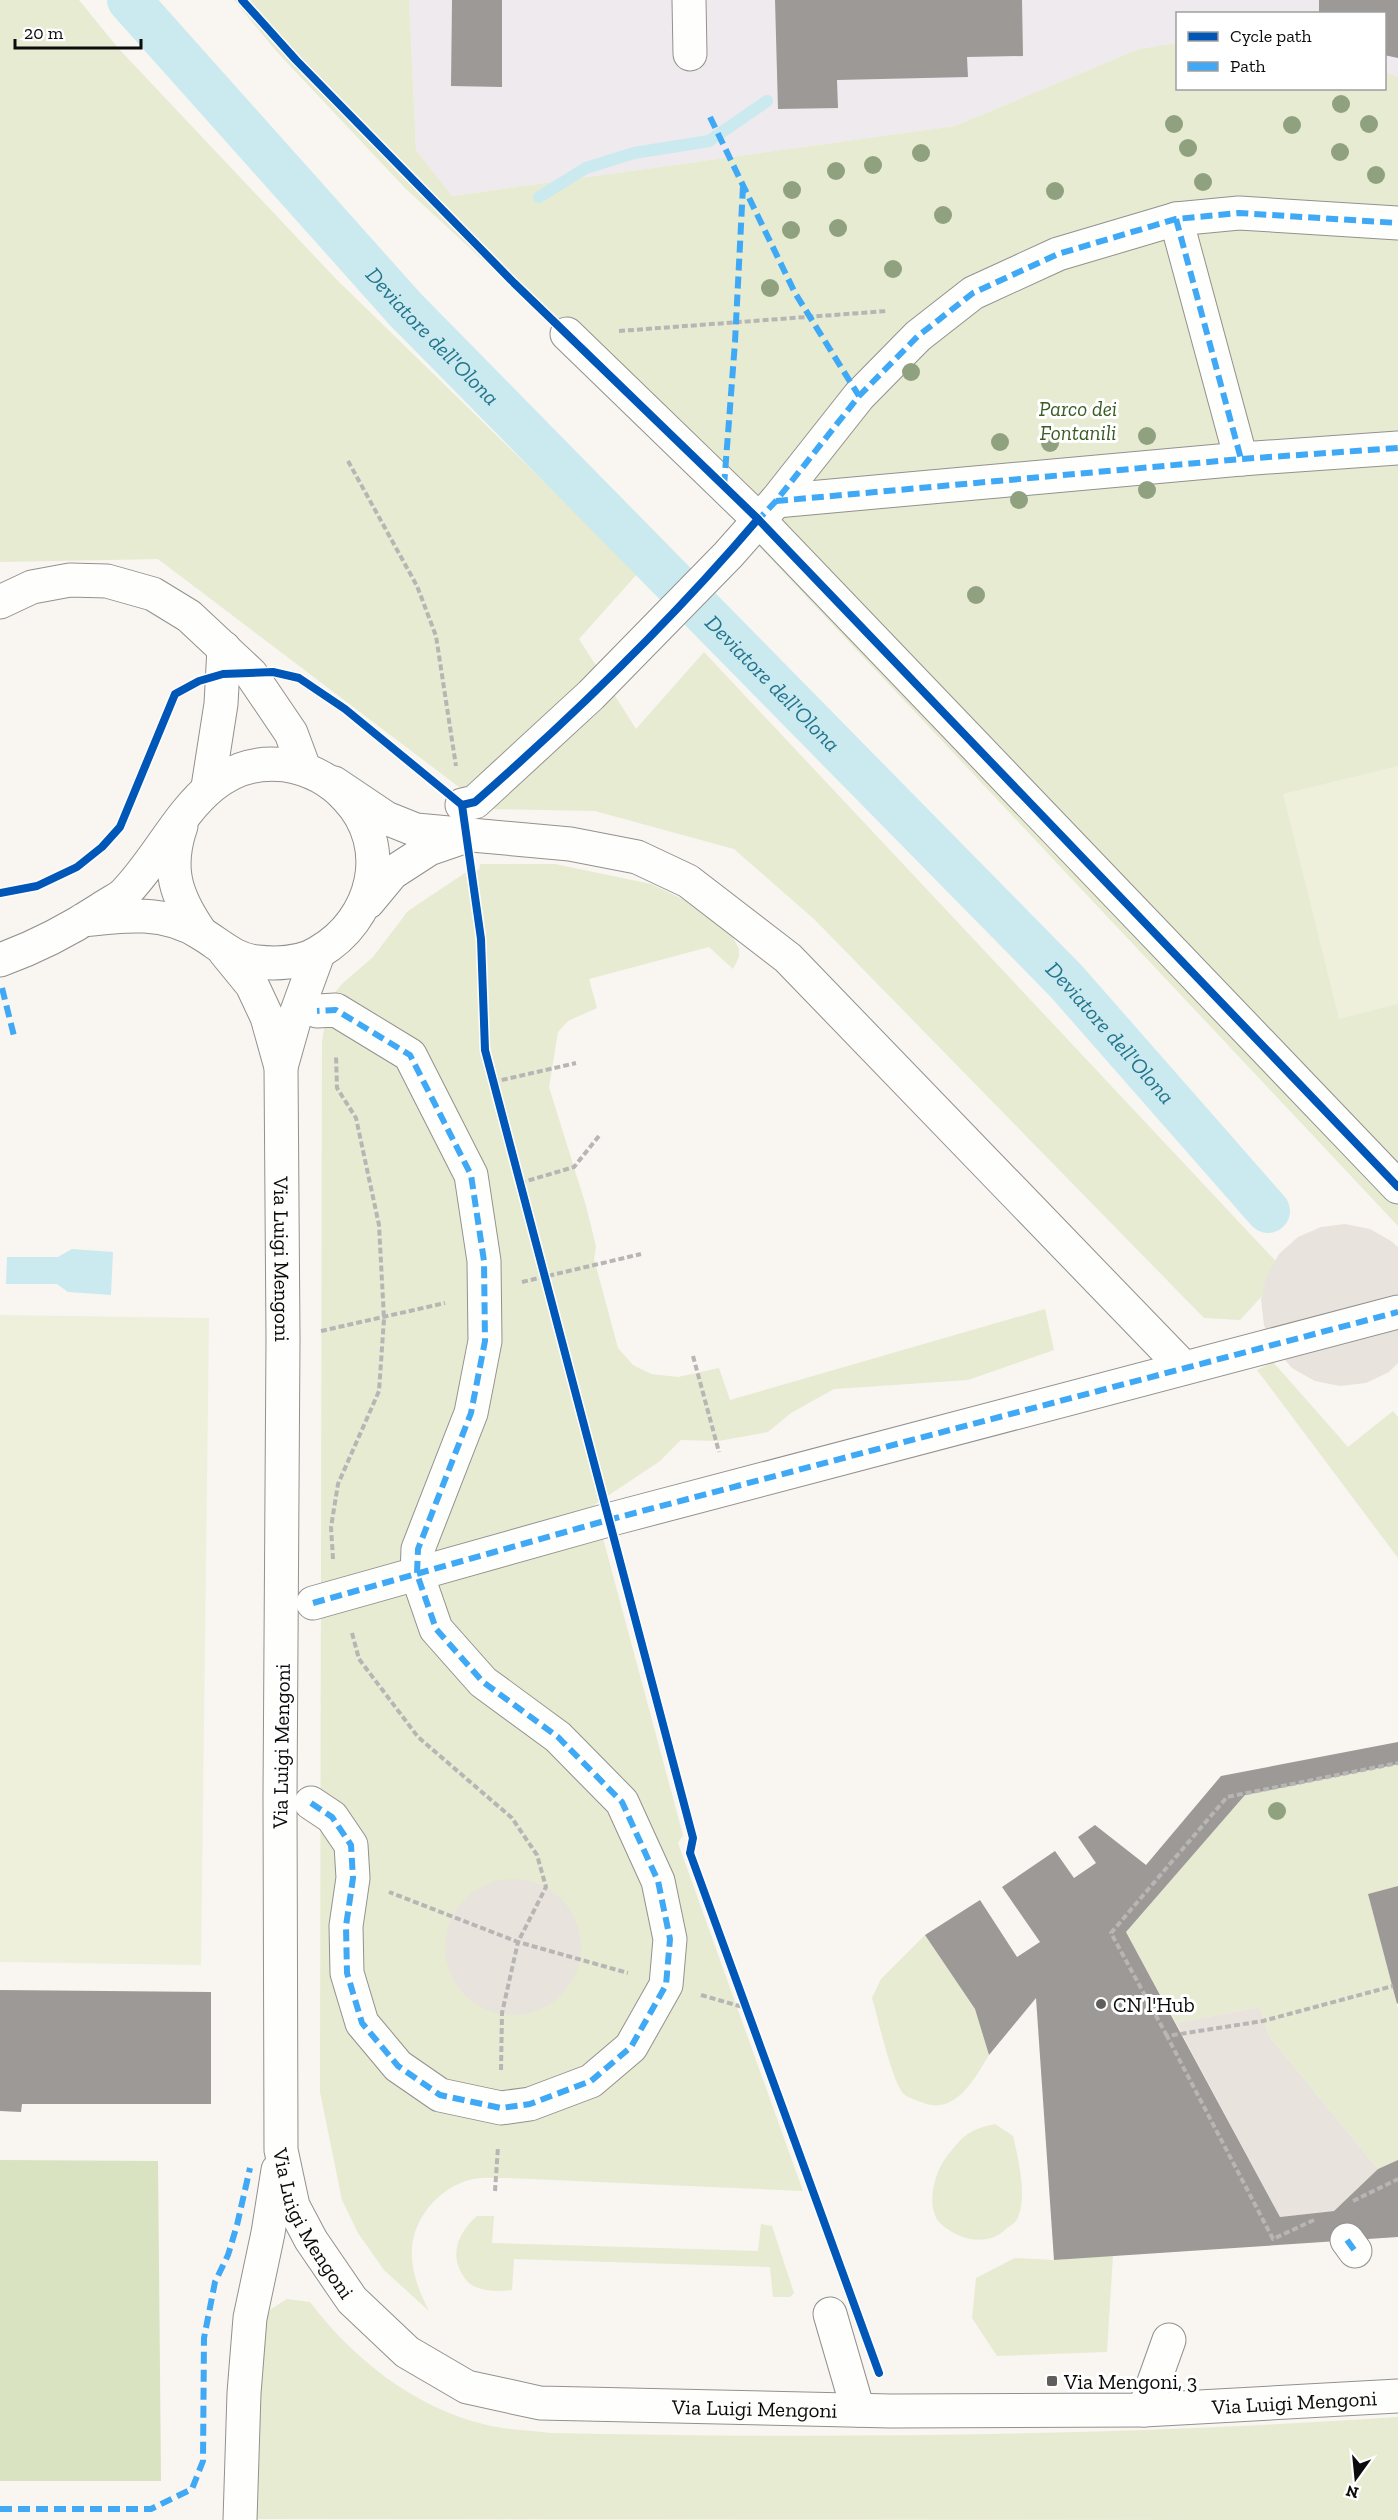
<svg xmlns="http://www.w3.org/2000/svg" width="1398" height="2520" font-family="'Zilla Slab',serif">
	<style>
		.industrial { fill: #efeaed }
		.green { fill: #e6ebd2 }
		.forest { fill: #d9e2c1 }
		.pitch { fill: #eff0dc }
		.plaza { fill: #e9e3dd }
		.water { fill: #caeaef }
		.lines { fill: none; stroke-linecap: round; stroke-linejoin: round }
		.stream { stroke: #caeaef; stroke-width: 12 }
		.canal { stroke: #caeaef; stroke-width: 44 }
		.building { fill: #9c9996 }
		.minor-casing { stroke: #93918f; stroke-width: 35 }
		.path { stroke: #b7b6b5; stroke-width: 4; stroke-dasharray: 6 3; stroke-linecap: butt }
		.minor { stroke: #fefefd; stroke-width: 33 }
		.quiet { stroke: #3fa9f5; stroke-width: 6; stroke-dasharray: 12 6; stroke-linecap: butt }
		.cycleway-casing { stroke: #fff; stroke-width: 11 }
		.cycleway { stroke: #0057b8; stroke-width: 8 }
		.tree { fill: #90a180 }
		.poi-dot { fill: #5f5e5c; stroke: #fff; stroke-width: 2 }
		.labels { text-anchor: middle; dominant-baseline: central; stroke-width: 6; stroke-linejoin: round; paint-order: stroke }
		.park-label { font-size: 21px; font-style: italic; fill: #3a5c24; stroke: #fff }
		.street-label { font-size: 21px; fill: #0c0c0c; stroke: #fff }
		.poi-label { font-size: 21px; fill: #0c0c0c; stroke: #fff; text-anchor: start }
		.water-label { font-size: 22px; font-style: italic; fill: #23758f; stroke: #fff }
	</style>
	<rect width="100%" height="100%" fill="#f9f5f0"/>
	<polygon class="industrial" points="409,0 1398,0 1398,77 1385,72 1384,14 1178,14 1177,43 1139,49 955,126 452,196 416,150"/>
	<g class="green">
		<polygon points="0,0 79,0 118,48 336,279 638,573 579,639 636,729 704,652 1285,1271 1240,1320 1204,1318 814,919 734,849 595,811 488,809 158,559 0,562"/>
		<polygon points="234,0 409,0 416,150 452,196 955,126 1139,49 1177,43 1178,88 1384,88 1385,72 1398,77 1398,1226 538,311 405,188 278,53"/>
		<path d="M480 864H555L651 884 699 907 731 934 739 949V957L733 969 709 947 589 979 597 1008 568 1021 558 1032 549 1087 586 1206 596 1246 594 1259 618 1348 633 1365 651 1374 678 1377 719 1368 730 1400 1045 1309 1054 1350 968 1380 834 1389 791 1413 768 1432 719 1441 681 1440 660 1461 594 1505 683 1835 678 1843 803 2191 506 2178C495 2178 483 2177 473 2179 455 2183 439 2194 428 2208 402 2242 411 2276 429 2311L384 2270 358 2233 342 2200 320 2092 322 1041 329 1000 343 983 373 957 408 911 471 869 479 870Z"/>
		<polygon points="1273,1362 1348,1447 1393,1411 1398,1417 1398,1558 1257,1370"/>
		<polygon points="1398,1764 1398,1886 1368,1894 1398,2008 1398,2160 1378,2169 1269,2036 1260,2007 1176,2023 1126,1932 1245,1795"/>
		<path d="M925 1935 975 2009 989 2055C974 2079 955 2117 921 2102 916 2100 908 2098 904 2094 892 2083 878 2017 872 1998L881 1979Z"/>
		<path d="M995 2124 1013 2136C1018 2157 1028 2199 1017 2219 1016 2222 1010 2226 1007 2228 989 2247 960 2241 941 2224 925 2209 934 2174 945 2159 962 2137 967 2130 995 2124Z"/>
		<path d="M477 2216H494L492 2243 758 2251 761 2224 772 2226 794 2293 790 2297H773L770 2267 514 2259 512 2290C501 2291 490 2292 479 2288 471 2286 466 2281 462 2274 449 2252 460 2231 477 2216Z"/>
		<polygon points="1113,2255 1107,2352 997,2356 972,2318 976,2278 1015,2258 1054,2260"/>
		<path d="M287 2299 310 2302C353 2359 416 2409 487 2425 507 2430 530 2430 550 2433 833 2439 1116 2436 1398 2417V2520L254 2519 264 2324 271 2309Z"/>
	</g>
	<polygon class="forest" points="0,2160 158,2161 161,2481 0,2481"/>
	<g class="pitch">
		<polygon points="1398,766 1398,1004 1339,1019 1283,794"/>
		<polygon points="0,1315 209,1318 201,1965 0,1962"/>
	</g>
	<g class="plaza">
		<polygon points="1345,1224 1370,1229 1391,1241 1398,1247 1398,1363 1389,1372 1366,1383 1340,1386 1315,1381 1292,1368 1272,1345 1264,1325 1261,1300 1267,1275 1279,1254 1298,1237 1321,1227"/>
		<circle cx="513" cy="1947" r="68"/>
		<polygon points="1260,2007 1269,2036 1378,2169 1334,2211 1280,2217 1176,2023"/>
	</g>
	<polygon class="water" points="72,1249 113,1252 111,1295 68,1292 57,1284 6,1284 7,1257 58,1257"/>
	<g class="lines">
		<polyline class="stream" points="539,197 586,168 634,153 709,141 767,101"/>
		<path class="canal" id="s1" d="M129 0 405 309 1066 981 1268 1211"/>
	</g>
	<g class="building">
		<polygon points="452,0 502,0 502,87 451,86"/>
		<polygon points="775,0 1022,0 1023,56 967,57 968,77 837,80 838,108 778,109"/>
		<polygon points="1319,0 1398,0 1398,58 1384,55 1384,14 1319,14"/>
		<polygon points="1398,1742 1398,1764 1245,1795 1126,1932 1280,2217 1334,2211 1378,2169 1398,2160 1398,2237 1054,2260 1036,1998 989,2055 975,2009 925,1935 980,1900 1017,1957 1040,1942 1002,1887 1055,1851 1074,1878 1096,1863 1078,1837 1095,1825 1146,1865 1221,1776"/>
		<polygon points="1398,1886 1398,2003 1397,2004 1368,1894"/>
		<polygon points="0,1990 211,1992 211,2104 22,2104 21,2112 0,2111"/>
	</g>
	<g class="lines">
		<g class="minor-casing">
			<g id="minor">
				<polyline points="689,0 690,54"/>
				<polyline points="1176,219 1241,459"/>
				<polyline points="567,334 758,519 1398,1187"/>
				<polyline points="776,501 1241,459 1398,448"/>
				<polyline points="0,602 32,587 70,580 107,581 153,594 189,616 251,674 291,733 304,768"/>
				<polyline points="334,783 386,818 416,830 570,844 637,857 688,881 788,958 1184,1368"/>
				<polyline points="208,787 221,704 224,648"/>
				<polyline points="462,805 475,802 591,695 728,555 776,501 859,396 918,336 973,293 1058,254 1176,219 1239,213 1398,223"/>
				<path d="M181 826C166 869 176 897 201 933"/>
				<polyline points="368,902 392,873 429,849 461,838"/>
				<path id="s2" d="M225 952 252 985 267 1017 281 1067 283 1339 280 1796 281 2150 293 2206 311 2240 352 2300 407 2352 467 2387 540 2403 891 2411 1144 2410 1398 2396"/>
				<path d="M0 960C36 947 69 930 101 909 108 904 117 900 124 894 173 845 200 754 285 765 310 769 330 779 347 798 393 847 374 920 319 952 302 963 277 964 257 962 235 960 220 945 202 934 165 910 125 915 83 920"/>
				<polyline points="281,1067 296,1014 318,954"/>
				<polyline points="313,1603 608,1520 1398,1312"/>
				<polyline points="311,1803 332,1817 351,1845 353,1878 346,1926 347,1973 362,2023 398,2066 440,2095 501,2108 530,2104 591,2081 631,2047 666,1985 670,1939 658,1881 622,1802 558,1737 483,1682 436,1629 417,1574 418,1549 471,1413 485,1341 484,1261 471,1175 410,1055 336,1010 317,1011"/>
				<polyline points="1347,2240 1355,2251"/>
				<polyline points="830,2314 858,2410"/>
				<polyline points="1144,2410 1169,2340"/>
				<polyline points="240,2520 244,2393 250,2318 268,2233 278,2170"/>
			</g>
		</g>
		<g class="path">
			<polyline points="619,331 887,311"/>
			<polyline points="348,461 417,586 436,636 456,766"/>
			<polyline points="493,1082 576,1063"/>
			<polyline points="520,1183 574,1167 599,1136"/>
			<polyline points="522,1282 641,1254"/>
			<polyline points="321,1331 445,1303"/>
			<polyline points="693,1356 719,1452"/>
			<polyline points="333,1559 331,1527 338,1484 379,1391 384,1319 379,1225 356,1118 337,1088 336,1056"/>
			<polyline points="352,1633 359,1659 418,1737 512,1818 537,1855 546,1887 518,1942 389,1892"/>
			<polyline points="701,1995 746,2008"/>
			<polyline points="1167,2036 1111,1933 1227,1797 1398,1763"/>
			<polyline points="501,2070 502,2013 518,1942 628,1973"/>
			<polyline points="495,2191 498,2147"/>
			<polyline points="1353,2201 1398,2179"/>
			<polyline points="1314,2220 1273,2239 1167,2036 1263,2021 1393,1986"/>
		</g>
		<use href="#minor" class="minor"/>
		<g class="quiet">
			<polyline points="710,117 795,293 859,396"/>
			<polyline points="1176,219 1241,459"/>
			<polyline points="724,486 735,342 743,186"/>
			<polyline points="776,501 1241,459 1398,448"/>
			<polyline points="756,522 776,501 859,396 918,336 973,293 1058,254 1176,219 1239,213 1398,223"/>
			<polyline points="2,988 15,1040"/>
			<polyline points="313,1603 608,1520 1398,1312"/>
			<polyline points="311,1803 332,1817 351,1845 353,1878 346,1926 347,1973 362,2023 398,2066 440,2095 501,2108 530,2104 591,2081 631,2047 666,1985 670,1939 658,1881 622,1802 558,1737 483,1682 436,1629 417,1574 418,1549 471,1413 485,1341 484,1261 471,1175 410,1055 336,1010 317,1011"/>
			<polyline points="1347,2240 1355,2251"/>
			<polyline points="0,2509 151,2509 192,2489 203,2461 204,2338 215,2282 228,2255 237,2225 250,2168"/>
		</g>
		<g class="cycleway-casing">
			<g id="cycleway">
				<polyline points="242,0 296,60 514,283 758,519 1398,1187"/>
				<path d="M462 805 475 802C574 715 673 619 758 519"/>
				<polyline points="0,893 37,886 77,867 102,847 120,827 175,694 199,681 223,674 273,672 299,678 345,709 462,805 481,939 485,1050 693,1838 690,1853 879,2373"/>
			</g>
		</g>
		<use href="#cycleway" class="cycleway"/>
	</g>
	<g class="tree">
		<circle cx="1341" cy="104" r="9"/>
		<circle cx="1174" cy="124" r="9"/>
		<circle cx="1369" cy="124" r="9"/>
		<circle cx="1292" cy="125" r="9"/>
		<circle cx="1188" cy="148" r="9"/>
		<circle cx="1340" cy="152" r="9"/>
		<circle cx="921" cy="153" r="9"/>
		<circle cx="873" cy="165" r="9"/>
		<circle cx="836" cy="171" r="9"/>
		<circle cx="1376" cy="175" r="9"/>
		<circle cx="1203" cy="182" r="9"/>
		<circle cx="792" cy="190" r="9"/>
		<circle cx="1055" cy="191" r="9"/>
		<circle cx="943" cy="215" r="9"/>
		<circle cx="838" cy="228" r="9"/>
		<circle cx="791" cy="230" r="9"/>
		<circle cx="893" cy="269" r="9"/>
		<circle cx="770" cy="288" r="9"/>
		<circle cx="911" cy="372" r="9"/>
		<circle cx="1147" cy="436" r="9"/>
		<circle cx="1000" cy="442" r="9"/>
		<circle cx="1050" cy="443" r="9"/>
		<circle cx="1147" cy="490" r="9"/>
		<circle cx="1019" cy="500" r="9"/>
		<circle cx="976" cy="595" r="9"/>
		<circle cx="1277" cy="1811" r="9"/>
	</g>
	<g class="poi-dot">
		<circle cx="1101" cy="2004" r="6"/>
		<rect x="1046" y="2375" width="12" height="12" rx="3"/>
	</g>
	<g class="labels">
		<g class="park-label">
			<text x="1078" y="408">Parco dei<tspan x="1078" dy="24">Fontanili</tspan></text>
		</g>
		<g class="street-label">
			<text stroke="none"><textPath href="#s2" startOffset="322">Via Luigi Mengoni</textPath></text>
			<text transform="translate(281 1746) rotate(-89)">Via Luigi Mengoni</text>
			<text stroke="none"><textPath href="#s2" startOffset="1294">Via Luigi Mengoni</textPath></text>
			<text stroke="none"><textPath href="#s2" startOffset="2356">Via Luigi Mengoni</textPath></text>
			<text stroke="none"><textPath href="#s2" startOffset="1816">Via Luigi Mengoni</textPath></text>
		</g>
		<g class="poi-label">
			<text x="1113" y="2004">CN l'Hub</text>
			<text x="1064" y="2381">Via Mengoni, 3</text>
		</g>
		<g class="water-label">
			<text stroke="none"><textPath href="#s1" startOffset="453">Deviatore dell'Olona</textPath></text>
			<text stroke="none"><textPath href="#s1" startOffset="939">Deviatore dell'Olona</textPath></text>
			<text stroke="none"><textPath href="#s1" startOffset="1425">Deviatore dell'Olona</textPath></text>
		</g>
	</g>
	<rect x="1176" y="12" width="210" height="78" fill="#ffffff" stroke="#9e9e9e" stroke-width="1.5"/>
	<rect x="1188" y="32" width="30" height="9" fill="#0057b8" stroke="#9e9e9e" stroke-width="1.5"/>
	<text x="1230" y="42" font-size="18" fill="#0c0c0c">Cycle path</text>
	<rect x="1188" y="62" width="30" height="9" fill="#3fa9f5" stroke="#9e9e9e" stroke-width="1.5"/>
	<text x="1230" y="72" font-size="18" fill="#0c0c0c">Path</text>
	<g transform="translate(1356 2478) rotate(195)" stroke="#ffffff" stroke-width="4.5" paint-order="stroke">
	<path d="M0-4.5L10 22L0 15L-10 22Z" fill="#0c0c0c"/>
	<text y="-9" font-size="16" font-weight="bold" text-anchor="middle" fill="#0c0c0c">N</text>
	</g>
	<path d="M15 39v9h126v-9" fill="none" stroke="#0c0c0c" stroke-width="3"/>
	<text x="24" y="39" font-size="18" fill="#0c0c0c" stroke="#ffffff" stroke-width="4.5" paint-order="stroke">20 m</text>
</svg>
